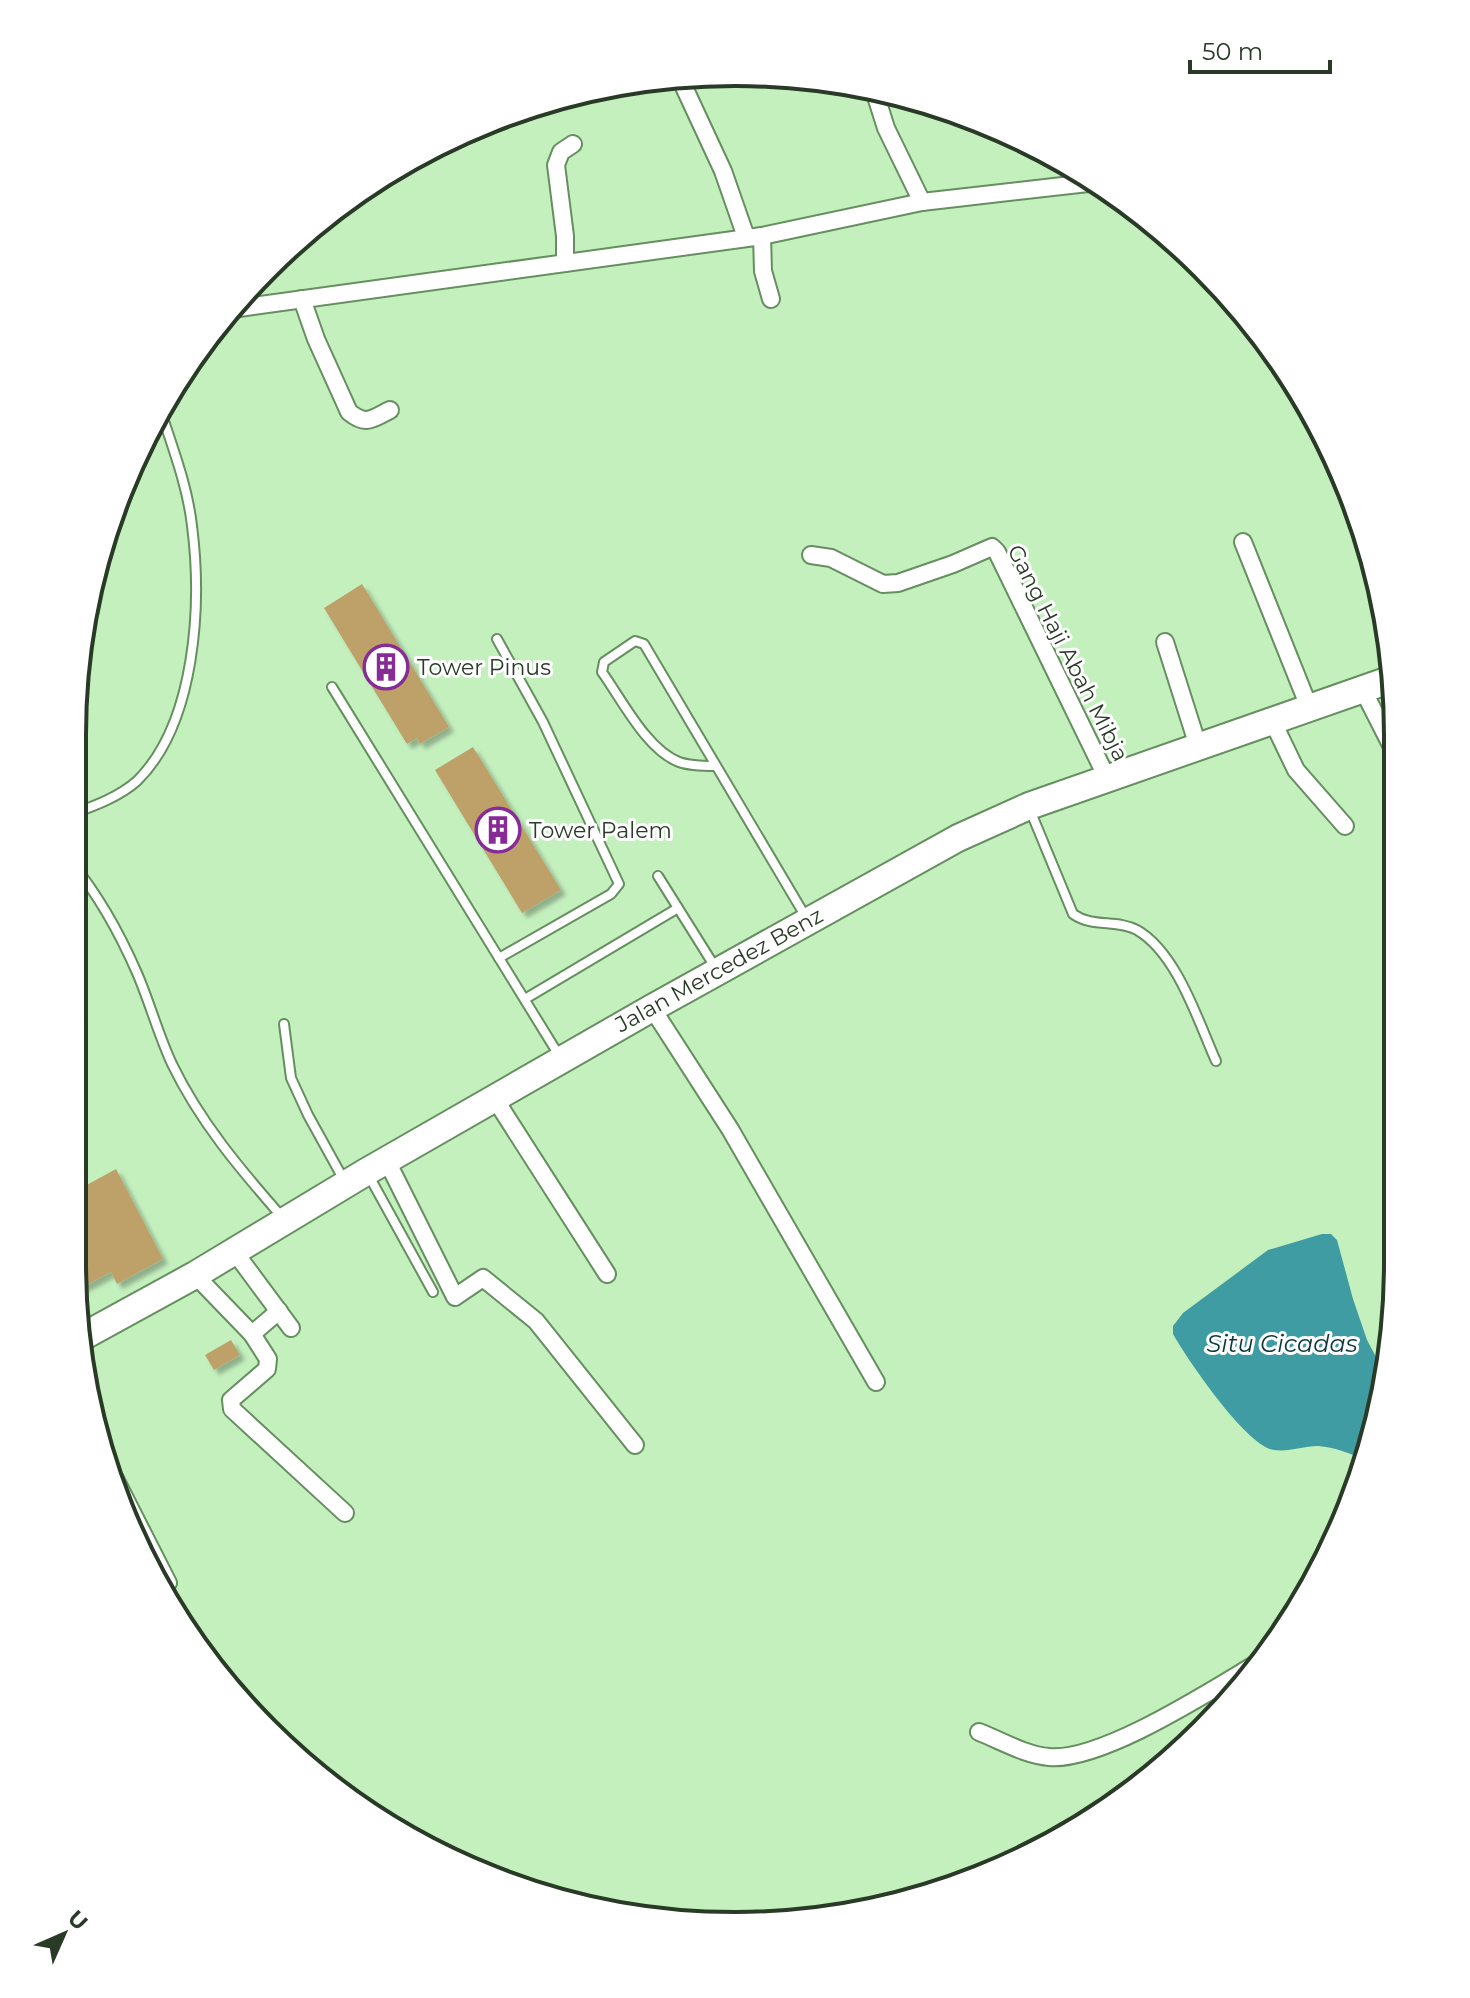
<svg xmlns="http://www.w3.org/2000/svg" width="1470" height="1998" font-family="Montserrat,sans-serif">
	<style>
		.water { fill: #3f9ca3 }
		.building { fill: #bea069; filter: url(#shadow) }
		.lines { fill: none; stroke-linecap: round; stroke-linejoin: round }
		.lane-casing { stroke: #668e60; stroke-width: 12 }
		.street-casing { stroke: #668e60; stroke-width: 20 }
		.primary-casing { stroke: #668e60; stroke-width: 30 }
		.lane { stroke: #fff; stroke-width: 8 }
		.street { stroke: #fff; stroke-width: 16 }
		.primary { stroke: #fff; stroke-width: 26 }
		.labels { text-anchor: middle; dominant-baseline: central; stroke-width: 6; stroke-linejoin: round; paint-order: stroke }
		.street-label { font-size: 22px; fill: #293a27; stroke: #fff }
		.poi-label { font-size: 22px; fill: #293a27; stroke: #fff; text-anchor: start }
		.water-label { font-size: 24px; font-style: italic; fill: #0b383b; stroke: #fff }
		.rim { fill: none; stroke: #293a27; stroke-width: 4 }
	</style>
	<defs>
		<filter id="shadow"><feDropShadow dx="5" dy="5" stdDeviation="2" flood-color="#0004"/></filter>
	</defs>
	<rect width="100%" height="100%" fill="#c4f0be"/>
	<path class="water" d="M1322 1234H1331L1337 1240 1353 1299 1367 1340 1384 1372 1366 1460C1351 1454 1335 1447 1318 1446 1303 1446 1289 1452 1274 1450 1247 1447 1187 1359 1173 1334V1326L1183 1313 1268 1250Z"/>
	<g class="building">
		<polygon points="362,584 449,727 420,744 417,738 407,744 324,608"/>
		<polygon points="473,747 561,890 522,913 435,770"/>
		<polygon points="116,1169 163,1259 117,1284 111,1272 81,1288 73,1274 72,1263 72,1193"/>
		<polygon points="231,1340 240,1355 214,1370 205,1355"/>
	</g>
	<g class="lines">
		<g class="lane-casing">
			<g id="lane">
				<polyline points="497,639 543,722 619,884 611,894 499,958"/>
				<polyline points="332,687 560,1057"/>
				<path d="M716 766C704 766 690 766 679 762 647 750 622 700 602 672L604 662 635 641 644 644 807 919"/>
				<path d="M1030 810 1073 914C1093 928 1116 919 1137 930 1177 953 1198 1021 1216 1061"/>
				<path d="M72 814C94 806 119 797 137 781 196 723 202 604 192 526 188 489 174 451 162 415"/>
				<path d="M72 863C99 896 120 934 137 973 150 1003 158 1034 172 1064 200 1122 240 1169 282 1217"/>
				<polyline points="658,876 715,967"/>
				<polyline points="525,999 678,908"/>
				<polyline points="284,1024 291,1078 308,1115 345,1182"/>
				<polyline points="369,1176 433,1292"/>
			</g>
		</g>
		<g class="street-casing">
			<g id="street">
				<polyline points="684,87 723,171 746,237"/>
				<polyline points="874,90 886,128 922,202"/>
				<polyline points="762,236 763,271 771,299"/>
				<polyline points="565,263 565,236 556,165 561,152 573,144"/>
				<path d="M302 299 316 339 349 412C366 426 372 419 390 410"/>
				<polyline points="239,308 762,236 922,202 1097,182"/>
				<polyline points="1243,542 1309,707"/>
				<polyline points="811,555 831,558 883,584 898,583 953,564 992,547 997,552 1107,778"/>
				<polyline points="1165,642 1198,746"/>
				<polyline points="1362,688 1393,749"/>
				<polyline points="1272,720 1296,770 1345,826"/>
				<polyline points="652,1008 730,1129 876,1382"/>
				<polyline points="495,1099 607,1274"/>
				<polyline points="387,1161 455,1297 483,1278 536,1321 635,1445"/>
				<polyline points="234,1251 291,1328"/>
				<polyline points="195,1275 252,1334 268,1359 267,1369 231,1400 232,1409 345,1513"/>
				<polyline points="252,1334 279,1311"/>
				<polyline points="114,1477 168,1583"/>
				<path d="M979 1732C1002 1741 1025 1755 1049 1757 1102 1762 1213 1689 1261 1661"/>
			</g>
		</g>
		<g class="primary-casing">
			<polyline id="primary" points="82,1337 195,1275 366,1172 652,1008 958,838 1029,806 1392,679"/>
		</g>
		<use href="#lane" class="lane"/>
		<use href="#street" class="street"/>
		<use href="#primary" class="primary"/>
	</g>
	<defs>
		<g id="building-ring" transform="scale(2.3)"><circle r="9.5" fill="#fff" stroke="#872c97" stroke-width="1.5"/><path d="M-4-6H4V6H1V3H-1V6H-4ZM-2.5-4.3h1.7v1.8h-1.7ZM.8-4.3h1.7v1.8H.8ZM-2.5-1h1.7V.8h-1.7ZM.8-1h1.7V.8H.8Z" fill="#872c97"/></g>
	</defs>
	<g fill-rule="evenodd">
		<use href="#building-ring" x="386" y="667"/>
		<use href="#building-ring" x="498" y="830"/>
	</g>
	<g class="labels">
		<g class="street-label">
			<text transform="translate(1068 653) rotate(63)">Gang Haji Abah Mibja</text>
			<text transform="translate(719 970) rotate(-29)">Jalan Mercedez Benz</text>
		</g>
		<g class="poi-label">
			<text x="417" y="667">Tower Pinus</text>
			<text x="529" y="830">Tower Palem</text>
		</g>
		<g class="water-label">
			<text x="1282" y="1343">Situ Cicadas</text>
		</g>
	</g>
	<path d="M0 0H1470V1998H0ZM735 86H735A649 649 0 0 1 1384 735V1263A649 649 0 0 1 735 1912H735A649 649 0 0 1 86 1263V735A649 649 0 0 1 735 86Z" fill="#fff" fill-rule="evenodd"/>
	<path class="rim" d="M735 86H735A649 649 0 0 1 1384 735V1263A649 649 0 0 1 735 1912H735A649 649 0 0 1 86 1263V735A649 649 0 0 1 735 86Z"/>
	<g transform="translate(64 1934) rotate(45)" stroke="#ffffff" stroke-width="6" paint-order="stroke">
	<path d="M0-6L14 30L0 20L-14 30Z" fill="#293a27"/>
	<text y="-12" font-size="22" font-weight="bold" text-anchor="middle" fill="#293a27">U</text>
	</g>
	<path d="M1190 60v12h140v-12" fill="none" stroke="#293a27" stroke-width="4"/>
	<text x="1202" y="60" font-size="24" fill="#293a27" stroke="#ffffff" stroke-width="6" paint-order="stroke">50 m</text>
</svg>
